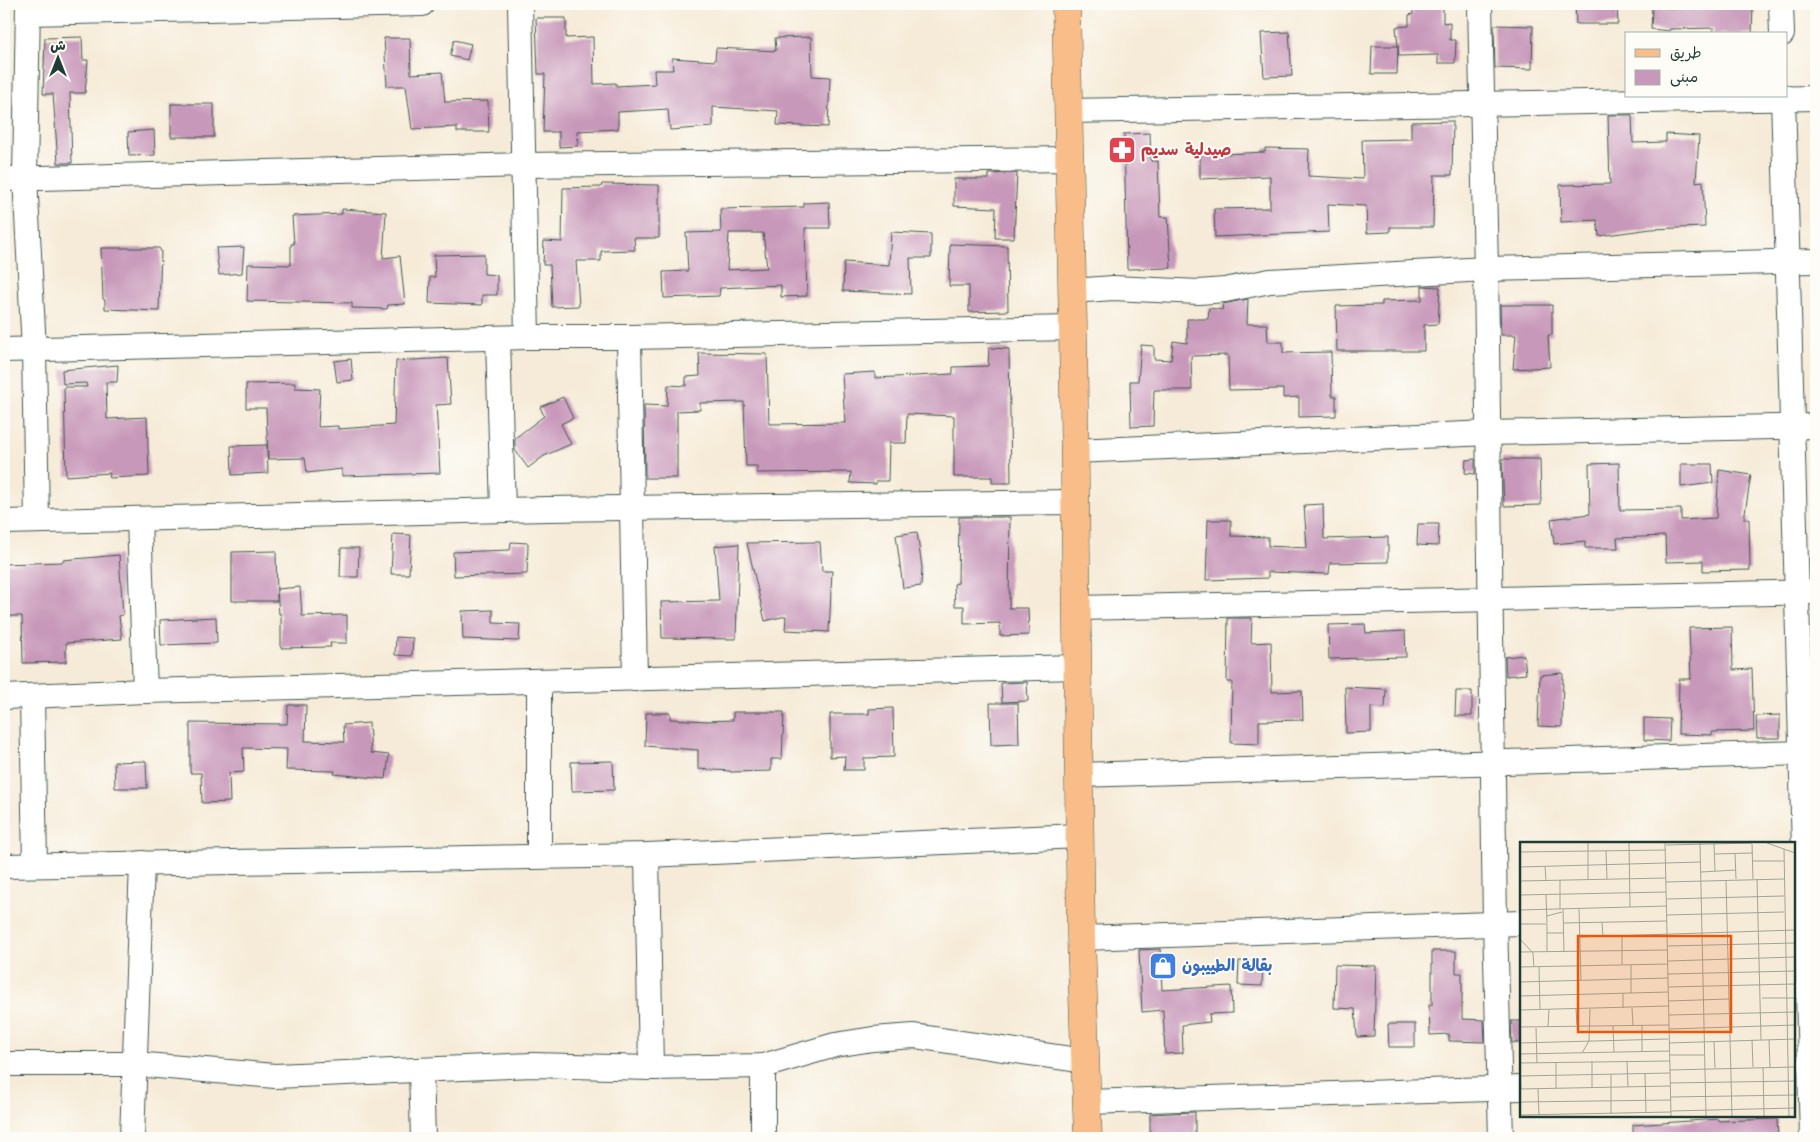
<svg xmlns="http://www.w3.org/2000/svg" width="1820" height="1142" font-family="'Architects Daughter','Playpen Sans Arabic',sans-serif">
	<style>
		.building { fill: #c898ba; fill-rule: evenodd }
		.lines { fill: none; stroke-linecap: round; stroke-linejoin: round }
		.minor-casing { stroke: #3f574d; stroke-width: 26 }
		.major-casing { stroke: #3f574d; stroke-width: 29 }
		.minor { stroke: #fff; stroke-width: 24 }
		.major { stroke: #f8bd89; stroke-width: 28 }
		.labels { text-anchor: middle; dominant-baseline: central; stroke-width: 4; stroke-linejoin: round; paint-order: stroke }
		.health-label { font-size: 16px; font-weight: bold; fill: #be3a42; stroke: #fdfcf7; text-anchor: start }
		.shop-label { font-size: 16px; font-weight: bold; fill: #366cbe; stroke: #fdfcf7; text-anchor: start }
		.inset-road { fill: none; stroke: #a0a596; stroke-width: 1 }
		.view { fill: #e8590c; fill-opacity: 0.15; stroke: #e8590c; stroke-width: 2.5 }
		.inset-edge { fill: none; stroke: #1f3d34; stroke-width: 2.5 }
	</style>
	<rect width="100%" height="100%" fill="#fdfcf7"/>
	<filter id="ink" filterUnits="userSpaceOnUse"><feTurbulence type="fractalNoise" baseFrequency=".02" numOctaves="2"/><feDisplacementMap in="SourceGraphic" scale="10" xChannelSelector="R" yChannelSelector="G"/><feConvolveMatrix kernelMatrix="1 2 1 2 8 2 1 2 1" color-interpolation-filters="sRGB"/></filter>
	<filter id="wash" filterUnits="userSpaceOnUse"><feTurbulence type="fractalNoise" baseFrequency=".0096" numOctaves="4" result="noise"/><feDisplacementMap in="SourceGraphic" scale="20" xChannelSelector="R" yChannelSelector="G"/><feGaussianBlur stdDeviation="1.12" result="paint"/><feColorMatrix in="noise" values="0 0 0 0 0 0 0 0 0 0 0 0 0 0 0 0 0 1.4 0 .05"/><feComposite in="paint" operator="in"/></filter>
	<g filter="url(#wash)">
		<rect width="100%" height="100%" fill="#f6ebd8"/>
		<g id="blocks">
			<g class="building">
				<polygon points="1413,4 1443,4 1443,23 1450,22 1450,40 1456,40 1455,63 1438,63 1438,55 1399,56 1396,27 1409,26 1409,15 1413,14"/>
				<polygon points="1575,4 1617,4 1618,24 1576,24"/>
				<polygon points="1674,4 1753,4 1752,34 1713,34 1714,28 1670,29 1669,31 1651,29 1652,7 1674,8"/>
				<polygon points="536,18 566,18 566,38 593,37 594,84 616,83 616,86 655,84 654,70 673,70 672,58 715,61 716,48 776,51 775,38 811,37 812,76 830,77 828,127 777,125 778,111 713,107 713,127 670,130 668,109 618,112 618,129 577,131 578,146 559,147 559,132 543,132 545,74 538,74"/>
				<polygon points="1494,25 1533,26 1532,69 1495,68"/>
				<polygon points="1289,32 1292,76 1264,77 1261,33"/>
				<polygon points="82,37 83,60 88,60 85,93 70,93 72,163 58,163 53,94 43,94 45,38"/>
				<polygon points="384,38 410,38 411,74 442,72 445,102 488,101 489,132 457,132 457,127 412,129 406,86 387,86"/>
				<polygon points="454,40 471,44 467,60 450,56"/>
				<polygon points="1372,46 1398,46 1397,74 1371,74"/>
				<rect x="171" y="104" width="43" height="33"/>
				<polygon points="1608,115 1632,115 1633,143 1666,142 1666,134 1699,136 1696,182 1703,181 1705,227 1651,229 1599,236 1597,220 1561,222 1560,185 1610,184"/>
				<polygon points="1453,121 1452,175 1434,175 1433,227 1390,227 1390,232 1367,233 1366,206 1328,204 1329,232 1215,237 1214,209 1270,208 1270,176 1200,179 1200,152 1225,152 1225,154 1265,152 1265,148 1309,149 1308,176 1363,179 1362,140 1411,139 1411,122"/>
				<polygon points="154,130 155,155 129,156 128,132"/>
				<polygon points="1150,133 1151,161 1158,161 1160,217 1168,217 1171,268 1127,269 1124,134"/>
				<polygon points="1017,173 1014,238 995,238 996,208 954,206 954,179 989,179 989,174"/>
				<polygon points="602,184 659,185 659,238 634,238 635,250 601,251 601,261 576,261 579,306 552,307 550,265 543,265 544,241 562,242 563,188 601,187"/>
				<path d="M829 202 830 228H805L807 296 781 297V285L720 288 719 296 664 298 663 272 688 271 686 233 721 232 720 209 804 207V203ZM729 233H763L767 268 727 270Z"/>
				<polygon points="342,209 386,212 383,258 400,256 405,304 388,305 387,309 352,308 352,303 247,301 248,264 291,265 291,244 294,244 292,216 342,214"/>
				<polygon points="891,232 931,234 931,258 910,258 911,294 843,291 844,262 889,265"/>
				<polygon points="950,244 1007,246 1008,311 969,312 969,286 949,286"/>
				<polygon points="244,247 242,273 219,275 216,248"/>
				<polygon points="101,248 159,248 161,251 159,311 105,309 105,300 103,299"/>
				<polygon points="484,254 484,274 497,275 497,295 482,295 482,305 429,303 430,277 435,277 434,255"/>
				<polygon points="1422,286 1440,287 1438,324 1424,325 1424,351 1337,351 1336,306 1382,305 1382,301 1422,300"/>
				<polygon points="1248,299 1247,324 1267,324 1268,342 1283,342 1283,353 1331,352 1332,396 1336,396 1336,416 1299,417 1299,397 1283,398 1283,389 1229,390 1228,355 1191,356 1192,390 1154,390 1153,426 1131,427 1130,381 1138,381 1141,345 1154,346 1154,359 1171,360 1173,341 1187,343 1187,319 1208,319 1209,308 1222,310 1223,304"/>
				<polygon points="1500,305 1552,305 1552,335 1548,335 1550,367 1513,369 1516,335 1501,335"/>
				<polygon points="989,348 1009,349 1011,483 992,483 992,477 954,477 954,416 907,414 906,443 889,443 888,481 876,481 876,484 850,483 851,472 757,473 757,466 746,466 744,402 700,403 700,410 677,411 677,478 645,478 644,405 667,406 668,385 686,386 686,377 700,376 699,353 767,354 769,424 845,423 842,374 875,372 875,378 953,374 953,367 988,366"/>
				<polygon points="448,358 451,404 436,405 440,473 342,476 342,469 307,473 305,458 268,459 266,408 246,408 246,384 295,383 295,388 320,389 318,427 338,426 338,429 394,425 396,361"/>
				<polygon points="351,359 353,380 337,382 334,361"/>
				<polygon points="118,365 117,382 106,382 107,419 147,417 149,476 109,478 110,473 66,476 64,387 87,387 86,383 63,384 62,370"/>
				<polygon points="563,397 573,418 561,424 571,444 544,456 528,468 515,450 515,438 544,416 540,407"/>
				<polygon points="267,445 268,473 232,475 231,446"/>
				<polygon points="1475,459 1475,474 1465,473 1466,460"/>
				<polygon points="1502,459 1540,459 1541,505 1504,506"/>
				<polygon points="1619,463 1620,510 1681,509 1681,520 1716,518 1719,470 1751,475 1744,519 1749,519 1750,570 1703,571 1703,561 1666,562 1665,536 1617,538 1618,548 1585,548 1585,541 1554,544 1551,519 1590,514 1589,464"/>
				<polygon points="1681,464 1712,464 1713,483 1681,487"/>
				<polygon points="1323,504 1324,539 1388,537 1388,562 1330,563 1329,574 1268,572 1268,578 1206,580 1208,520 1231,520 1231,536 1268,537 1268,546 1307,548 1304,505"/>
				<polygon points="959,517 1010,517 1009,608 1028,608 1029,635 1000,636 1000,623 964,624 964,606 955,606 954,584 958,583"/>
				<polygon points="1418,524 1439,524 1438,546 1417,545"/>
				<polygon points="917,532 922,568 921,586 903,588 896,535"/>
				<polygon points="393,534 411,535 409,574 391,574"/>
				<polygon points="511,542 528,543 527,574 454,576 453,552 510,550"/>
				<polygon points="820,542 822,571 832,571 829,632 785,630 786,616 765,621 747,543"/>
				<polygon points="739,544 736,639 662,638 661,602 719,601 715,546"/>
				<polygon points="341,548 359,548 358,577 340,577"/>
				<polygon points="276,551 277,601 232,601 232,552"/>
				<polygon points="119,555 123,615 119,616 122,639 66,643 66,662 23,663 22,616 8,616 7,592 4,592 4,564 63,562 63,560"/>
				<polygon points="300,587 302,616 347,615 347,643 330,643 331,647 281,648 281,614 279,614 277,589"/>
				<polygon points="493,610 493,623 520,624 519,641 463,639 462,611"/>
				<polygon points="216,617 217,643 161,645 160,620"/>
				<polygon points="1228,618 1252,618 1251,643 1271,642 1272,692 1302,691 1303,720 1259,721 1259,744 1231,743 1232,682 1227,682"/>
				<polygon points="1365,624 1366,633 1405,631 1406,657 1329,659 1328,625"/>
				<polygon points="1732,627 1733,670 1752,669 1754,731 1712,732 1712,735 1678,734 1679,679 1691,679 1689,628"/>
				<polygon points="396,637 413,638 412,656 395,655"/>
				<polygon points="1524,655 1526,674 1506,676 1505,657"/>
				<polygon points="1563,673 1562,727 1538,726 1540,675"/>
				<polygon points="1027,682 1028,701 1002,702 1001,683"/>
				<polygon points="1345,687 1386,689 1385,708 1371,707 1371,732 1346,733"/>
				<polygon points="1456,691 1472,691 1472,716 1455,716"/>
				<polygon points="990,703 1018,703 1019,744 991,745"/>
				<polygon points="288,705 306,705 305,741 344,742 343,725 369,723 371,753 389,755 386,779 334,774 335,771 286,770 287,749 243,748 244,772 229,773 230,802 202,803 201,773 190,773 190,723 287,724"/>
				<polygon points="893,708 894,757 864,758 864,770 844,770 845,756 830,757 830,714 869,714 869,709"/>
				<polygon points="733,712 784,712 782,759 771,759 771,771 730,772 730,771 698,769 698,750 645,746 646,713 670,713 670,719 707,721 733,720"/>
				<polygon points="1780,715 1780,738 1757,738 1756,716"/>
				<polygon points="1644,718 1670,719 1669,741 1644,740"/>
				<polygon points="146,761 147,788 115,788 114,762"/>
				<polygon points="613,761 614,790 572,791 571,762"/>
				<polygon points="1160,949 1162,990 1231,986 1232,1013 1209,1014 1210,1022 1182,1025 1183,1053 1165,1054 1163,1010 1142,1012 1139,950"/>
				<polygon points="1432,951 1456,951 1456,973 1462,973 1462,1019 1484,1020 1485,1042 1449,1041 1449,1034 1430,1035 1429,1005 1432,1005"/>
				<polygon points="1239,961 1263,962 1262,986 1238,985"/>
				<polygon points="1335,965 1376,966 1374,1036 1357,1037 1355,1009 1334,1008"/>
				<polygon points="1511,1021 1521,1021 1521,1043 1512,1043"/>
				<polygon points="1388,1024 1415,1024 1415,1047 1389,1047"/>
				<polygon points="1195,1112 1195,1138 1150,1138 1150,1114"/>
				<polygon points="1718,1119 1718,1121 1777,1119 1778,1138 1633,1138 1633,1125"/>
			</g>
		</g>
	</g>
	<g filter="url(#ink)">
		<use href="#blocks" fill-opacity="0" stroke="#3f574d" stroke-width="1"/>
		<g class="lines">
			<g class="minor-casing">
				<g id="minor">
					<polyline points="28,4 25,177 34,350 37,521"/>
					<polyline points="520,4 527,337"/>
					<polyline points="1480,4 1486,269 1495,923 1501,1138"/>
					<polyline points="1781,4 1782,34"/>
					<polyline points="28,13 422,4"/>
					<polyline points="1783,96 1812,1138"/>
					<polyline points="1067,111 1816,98"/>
					<polyline points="4,179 521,165 1069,159"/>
					<polyline points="1072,291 1113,288 1199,292 1225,290 1270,281 1486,269 1816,261"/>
					<polyline points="629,337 635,679"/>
					<polyline points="498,339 503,510"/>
					<polyline points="4,350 527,337 629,337 1073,328"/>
					<polyline points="1074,451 1489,433 1816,426"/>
					<polyline points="139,519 145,691"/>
					<polyline points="4,522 548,509 1074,502"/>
					<polyline points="1076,608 1816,592"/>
					<polyline points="539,682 539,855"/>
					<polyline points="4,697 145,691 1077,667"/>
					<polyline points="32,697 35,865"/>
					<polyline points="1078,775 1802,753"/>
					<polyline points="647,855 651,1068"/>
					<polyline points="4,866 647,855 1080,836"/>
					<polyline points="1081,938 1521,923"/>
					<polyline points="4,1064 134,1064 275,1076 533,1065 651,1068 763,1066 835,1045 873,1039 914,1036 1085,1061"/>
					<polyline points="763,1066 763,1138"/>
					<polyline points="421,1070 423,1138"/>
					<polyline points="1087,1102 1521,1088"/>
					<polyline points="132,1138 142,863"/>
				</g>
			</g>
			<g class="major-casing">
				<polyline id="major" points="1066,4 1073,328 1081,938 1088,1138"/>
			</g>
			<use href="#minor" class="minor"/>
			<use href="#major" class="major"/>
		</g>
	</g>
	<defs>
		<g id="pharmacy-square" transform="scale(1.4375)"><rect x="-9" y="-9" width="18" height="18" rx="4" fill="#e0444e" stroke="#fdfcf7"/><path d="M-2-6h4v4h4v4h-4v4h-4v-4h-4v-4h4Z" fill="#fff"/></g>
		<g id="shop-square" transform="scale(1.4375)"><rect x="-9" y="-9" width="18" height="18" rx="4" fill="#3f7fe0" stroke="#fdfcf7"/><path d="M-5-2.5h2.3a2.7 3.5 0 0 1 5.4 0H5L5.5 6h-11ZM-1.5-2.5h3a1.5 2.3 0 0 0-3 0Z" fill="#fff"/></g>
	</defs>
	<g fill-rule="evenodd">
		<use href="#pharmacy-square" x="1122" y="150"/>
		<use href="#shop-square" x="1163" y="966"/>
	</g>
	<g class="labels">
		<g class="health-label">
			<text x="1141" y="150">صيدلية سديم</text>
		</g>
		<g class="shop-label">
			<text x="1182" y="966">بقالة الطييبون</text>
		</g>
	</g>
	<g transform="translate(1520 842)">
		<rect width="275" height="275" fill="#f6ebd8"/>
		<path class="inset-road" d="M68 1V38M109 1 110 65M145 1 151 274M180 1 186 274M247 1 275 11M194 2 195 29M232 2 233 37M146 3 232 1M264 7 269 274M86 9 87 37M0 10 146 8M215 11 216 37M194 12 233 11M233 19H264M25 24 26 39M0 25 181 20M181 30 216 28M237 37 241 198M40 38V67M206 38 212 274M0 39 146 36M146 40 264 37M0 53 146 50M26 53 27 81M147 57 264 54M43 67 44 110M59 67 61 138M0 68 147 64M147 73 264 70M27 74 42 70M82 80 83 95M43 81 147 79M0 82H27V110M27 91H43M102 94V122M60 95 275 88M0 97 13 111 14 125M147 104 275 101M0 110 148 108M148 119 275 115M111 123V151M0 125 148 122M19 125 20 167M148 132 275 129M0 140 148 136M148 145 275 142M103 151V166M0 154 148 150M242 156H275M148 159 209 157M112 166 113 184M56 167 57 183M0 168 148 164M149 173 275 170M93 184 94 210M0 185 149 183M28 185 29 167M16 186 17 221M149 187 275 183M232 198 233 225M249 198 250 225M194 199 195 226M0 201 148 197M149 201 275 197M122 210V184M62 211 69 199 70 167M0 212 150 209M150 213H184M72 219V245M107 219 108 245M0 221 150 219M0 221 1 247M36 221V247M243 225 244 274M150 228 275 225M125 231 126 271M91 232V272M0 234 150 231M150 241 275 239M0 247 150 244M18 247 19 273M151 255 275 253M0 260 151 258M151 269 275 266M0 273 151 270"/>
		<path class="view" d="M58 94H211V190H58Z"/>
		<rect width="275" height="275" class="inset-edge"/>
	</g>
	<rect width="1820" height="1142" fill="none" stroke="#fdfcf7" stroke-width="20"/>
	<rect x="1625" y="32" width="162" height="65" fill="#fdfcf7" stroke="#a4b0a9"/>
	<rect x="1635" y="49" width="25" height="8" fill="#f8bd89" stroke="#a4b0a9"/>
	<text x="1670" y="58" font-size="15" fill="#1f3d34">طريق</text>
	<rect x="1635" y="70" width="25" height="15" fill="#c898ba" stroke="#a4b0a9"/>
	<text x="1670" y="82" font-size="15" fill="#1f3d34">مبنى</text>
	<g transform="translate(58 58)" stroke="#fdfcf7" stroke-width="4" paint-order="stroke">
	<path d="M0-4L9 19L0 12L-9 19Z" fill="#1f3d34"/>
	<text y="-8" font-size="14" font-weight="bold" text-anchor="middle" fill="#1f3d34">ش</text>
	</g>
</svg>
